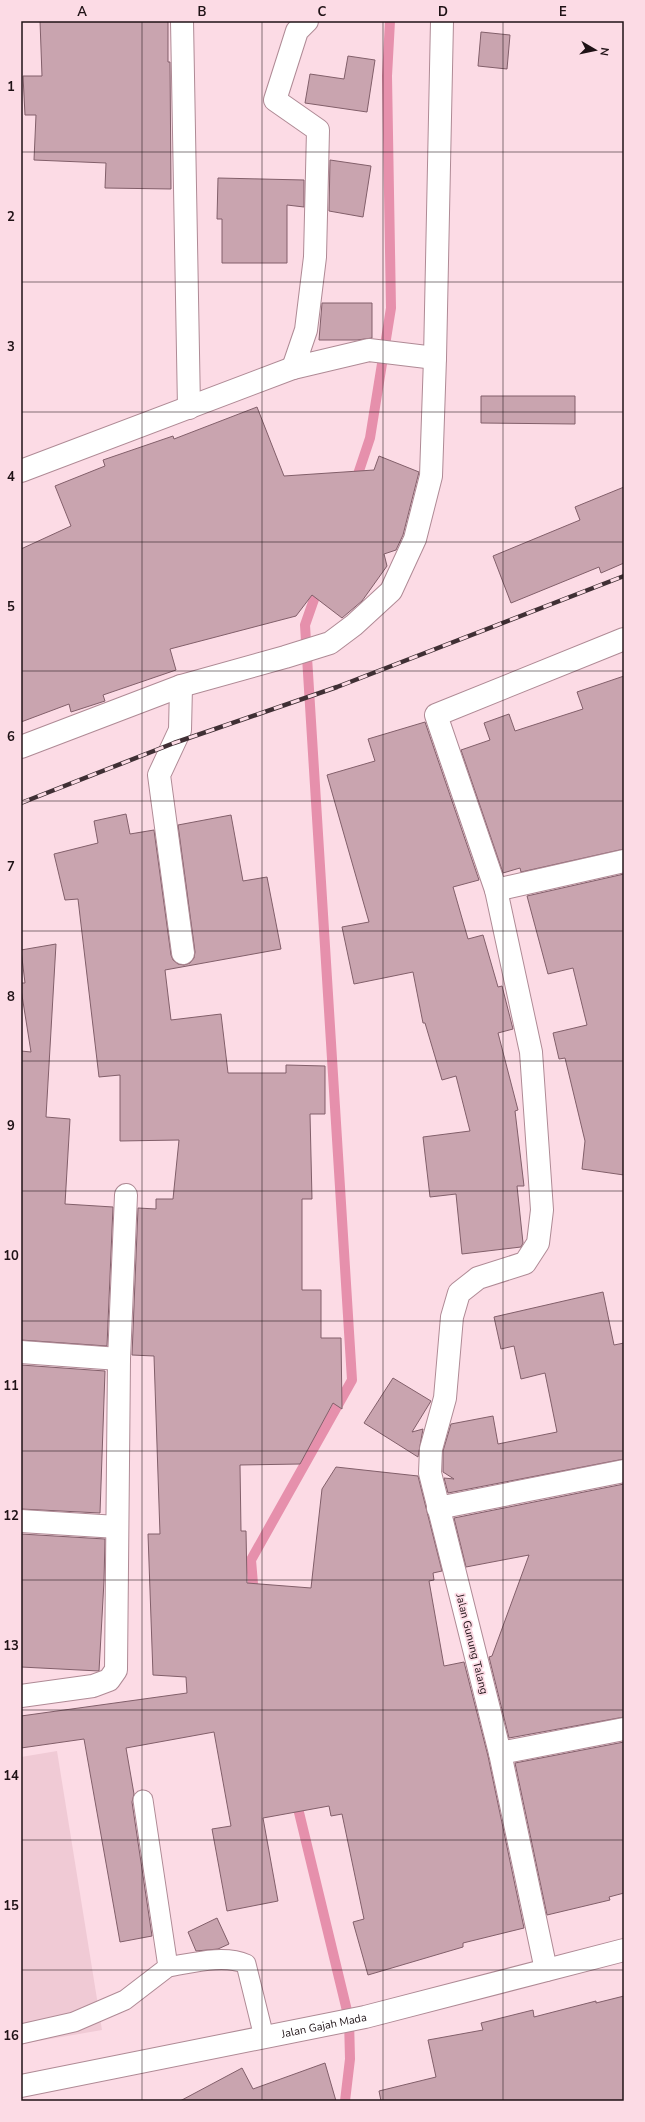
<svg xmlns="http://www.w3.org/2000/svg" width="645" height="2122" font-family="'Nunito Sans',sans-serif">
	<style>
		.built { fill: #f0cad5 }
		.lines { fill: none; stroke-linecap: round; stroke-linejoin: round }
		.stream { stroke: #e690ac; stroke-width: 10 }
		.building { fill: #c9a4af; stroke: #825f6a }
		.lane-casing { stroke: #af8a95; stroke-width: 21 }
		.street-casing { stroke: #af8a95; stroke-width: 24 }
		.secondary-casing { stroke: #af8a95; stroke-width: 24 }
		.lane { stroke: #fff; stroke-width: 19 }
		.street { stroke: #fff; stroke-width: 22 }
		.secondary { stroke: #fff; stroke-width: 22 }
		.rail-casing { stroke: #403035; stroke-width: 4.5 }
		.rail { stroke: #fcdbe5; stroke-width: 3; stroke-dasharray: 9; stroke-linecap: butt }
		.grid { fill: none; stroke: #1f1216; stroke-width: 1; stroke-opacity: 0.55 }
		.labels { text-anchor: middle; dominant-baseline: central; stroke-width: 3.5; stroke-linejoin: round; paint-order: stroke }
		.street-label { font-size: 11px; fill: #1f1216; stroke: #fcdbe5 }
		.neatline { fill: none; stroke: #1f1216; stroke-width: 1.5 }
		.grid-label { font-size: 13px; text-anchor: middle; font-weight: bold; fill: #1f1216 }
	</style>
	<rect width="100%" height="100%" fill="#fcdbe5"/>
	<polygon class="built" points="57,1751 102,2030 21,2044 21,1757"/>
	<g class="lines">
		<g class="stream">
			<polyline points="355,483 370,438 391,308 387,76 390,21"/>
			<polyline points="254,1596 251,1560 352,1380 305,625 319,585"/>
			<polyline points="296,1800 349,2019 350,2059 345,2101"/>
		</g>
	</g>
	<g class="building">
		<polygon points="40,21 168,21 168,62 170,62 171,189 105,188 106,163 34,160 36,115 25,115 23,76 42,76"/>
		<polygon points="481,32 510,35 507,69 478,66"/>
		<polygon points="348,56 375,60 367,112 305,103 310,74 344,79"/>
		<polygon points="330,160 371,166 363,217 329,211"/>
		<polygon points="218,178 304,180 304,207 287,205 287,263 222,263 222,219 217,219"/>
		<polygon points="322,303 372,303 372,338 357,340 319,340"/>
		<polygon points="481,396 575,396 575,424 481,423"/>
		<polygon points="257,407 284,476 374,470 379,456 419,472 403,535 396,550 384,554 387,566 362,601 342,618 312,595 296,616 170,649 176,670 103,695 105,701 71,712 69,704 21,722 21,549 71,526 55,486 105,466 103,460 173,436 174,439"/>
		<polygon points="624,487 624,563 601,573 599,567 511,603 493,556 580,520 575,507"/>
		<polygon points="624,676 624,849 521,872 520,868 503,873 461,750 490,740 484,723 509,714 515,731 583,709 577,692"/>
		<polygon points="425,722 479,880 453,887 468,939 483,935 498,987 502,986 513,1029 498,1033 518,1110 515,1111 524,1186 517,1186 523,1243 521,1247 462,1254 456,1194 430,1197 423,1137 470,1131 456,1076 442,1080 425,1023 423,1023 413,972 354,984 342,927 369,922 327,775 375,761 368,739"/>
		<polygon points="126,814 130,834 154,830 171,955 173,960 178,964 184,965 190,963 194,958 195,952 178,825 231,815 243,881 267,877 281,949 165,970 171,1020 221,1014 228,1073 286,1073 286,1065 325,1066 325,1114 310,1114 312,1199 302,1199 302,1290 321,1290 321,1338 341,1338 342,1409 333,1403 300,1464 240,1465 241,1531 246,1531 247,1583 311,1588 322,1489 336,1467 418,1476 442,1571 433,1573 434,1580 429,1581 444,1666 464,1662 488,1756 524,1928 463,1943 463,1947 368,1975 353,1922 364,1919 342,1814 331,1816 329,1806 263,1818 278,1901 227,1911 212,1829 231,1826 214,1732 126,1748 134,1794 132,1802 152,1936 120,1942 84,1739 21,1748 21,1716 187,1693 186,1677 153,1675 148,1534 160,1534 154,1356 132,1355 138,1208 156,1209 156,1199 173,1199 179,1140 120,1141 120,1075 99,1077 78,899 65,900 54,854 98,843 94,821"/>
		<polygon points="624,874 624,1175 582,1169 585,1141 565,1058 559,1059 553,1033 587,1025 573,968 548,974 527,896"/>
		<polygon points="56,944 46,1117 70,1119 65,1204 113,1207 107,1346 21,1340 21,1051 31,1052 21,989 21,983 25,983 21,950"/>
		<polygon points="603,1292 614,1345 624,1343 624,1459 448,1493 444,1478 454,1479 443,1472 443,1451 451,1424 493,1416 498,1444 557,1432 545,1373 521,1379 514,1346 501,1349 494,1317"/>
		<polygon points="21,1365 105,1371 100,1513 21,1509"/>
		<polygon points="393,1378 431,1401 412,1432 423,1429 418,1457 364,1423"/>
		<polygon points="624,1484 624,1717 509,1738 489,1657 492,1656 529,1555 466,1567 454,1518"/>
		<polygon points="21,1534 105,1539 104,1581 99,1671 21,1667"/>
		<polygon points="624,1742 624,1893 609,1897 610,1900 547,1915 515,1763"/>
		<polygon points="217,1918 229,1944 218,1949 196,1951 188,1932"/>
		<polygon points="624,1996 624,2101 381,2101 379,2091 436,2077 428,2040 483,2030 481,2023 533,2010 534,2017 596,2001 596,2003"/>
		<polygon points="325,2063 336,2101 180,2101 242,2068 253,2089"/>
	</g>
	<g class="lines">
		<g class="lane-casing">
			<g id="lane">
				<path d="M168 1967C192 1963 224 1954 246 1964L264 2037"/>
				<polyline points="21,2034 74,2022 125,2000 168,1967 143,1800"/>
			</g>
		</g>
		<g class="street-casing">
			<g id="street">
				<polyline points="182,21 189,408"/>
				<polyline points="307,21 297,31 275,100 318,130 315,257 306,330 293,368 369,350 435,358"/>
				<polyline points="21,471 293,368"/>
				<polyline points="181,686 180,730 159,775 183,953"/>
				<polyline points="21,747 181,686 285,657 330,643 354,625 391,591 415,539 431,476 435,358 442,21"/>
				<polyline points="496,890 624,861"/>
				<polyline points="21,1352 119,1359"/>
				<polyline points="438,1508 624,1471"/>
				<polyline points="21,1521 117,1527"/>
				<polyline points="21,1696 93,1686 109,1680 116,1670 119,1359 126,1195"/>
				<polyline points="500,1753 624,1729"/>
				<polyline points="546,1970 500,1753 430,1473 431,1449 445,1398 452,1317 459,1293 478,1278 525,1263 538,1243 542,1210 531,1052 496,890 436,715 624,639"/>
			</g>
		</g>
		<g class="secondary-casing">
			<g id="secondary">
				<path id="s1" d="M21 2086 365 2017 624 1950"/>
			</g>
		</g>
		<use href="#lane" class="lane"/>
		<use href="#street" class="street"/>
		<use href="#secondary" class="secondary"/>
		<g class="rail-casing">
			<polyline id="rail" points="21,803 174,743 337,687 624,576"/>
		</g>
		<use href="#rail" class="rail"/>
	</g>
	<path class="grid" d="M142 21V2101M262 21V2101M383 21V2101M503 21V2101M21 152H624M21 282H624M21 412H624M21 542H624M21 671H624M21 801H624M21 931H624M21 1061H624M21 1191H624M21 1321H624M21 1451H624M21 1580H624M21 1710H624M21 1840H624M21 1970H624"/>
	<g class="labels">
		<g class="street-label">
			<text transform="translate(472 1644) rotate(76)">Jalan Gunung Talang</text>
			<text stroke="none"><textPath href="#s1" startOffset="309">Jalan Gajah Mada</textPath></text>
		</g>
	</g>
	<rect width="645" height="2122" fill="none" stroke="#fcdbe5" stroke-width="44"/>
	<g transform="translate(595 50) rotate(99)" stroke="#fcdbe5" stroke-width="3" paint-order="stroke">
	<path d="M0-3L7 15L0 10L-7 15Z" fill="#1f1216"/>
	<text y="-6" font-size="11" font-weight="bold" text-anchor="middle" fill="#1f1216">N</text>
	</g>
	<rect x="22" y="22" width="601" height="2078" class="neatline"/>
	<g class="grid-label">
		<text x="82" y="16">A</text>
		<text x="202" y="16">B</text>
		<text x="322" y="16">C</text>
		<text x="443" y="16">D</text>
		<text x="563" y="16">E</text>
		<text x="11" y="91">1</text>
		<text x="11" y="221">2</text>
		<text x="11" y="351">3</text>
		<text x="11" y="481">4</text>
		<text x="11" y="611">5</text>
		<text x="11" y="741">6</text>
		<text x="11" y="871">7</text>
		<text x="11" y="1001">8</text>
		<text x="11" y="1130">9</text>
		<text x="11" y="1260">10</text>
		<text x="11" y="1390">11</text>
		<text x="11" y="1520">12</text>
		<text x="11" y="1650">13</text>
		<text x="11" y="1780">14</text>
		<text x="11" y="1910">15</text>
		<text x="11" y="2040">16</text>
	</g>
</svg>
